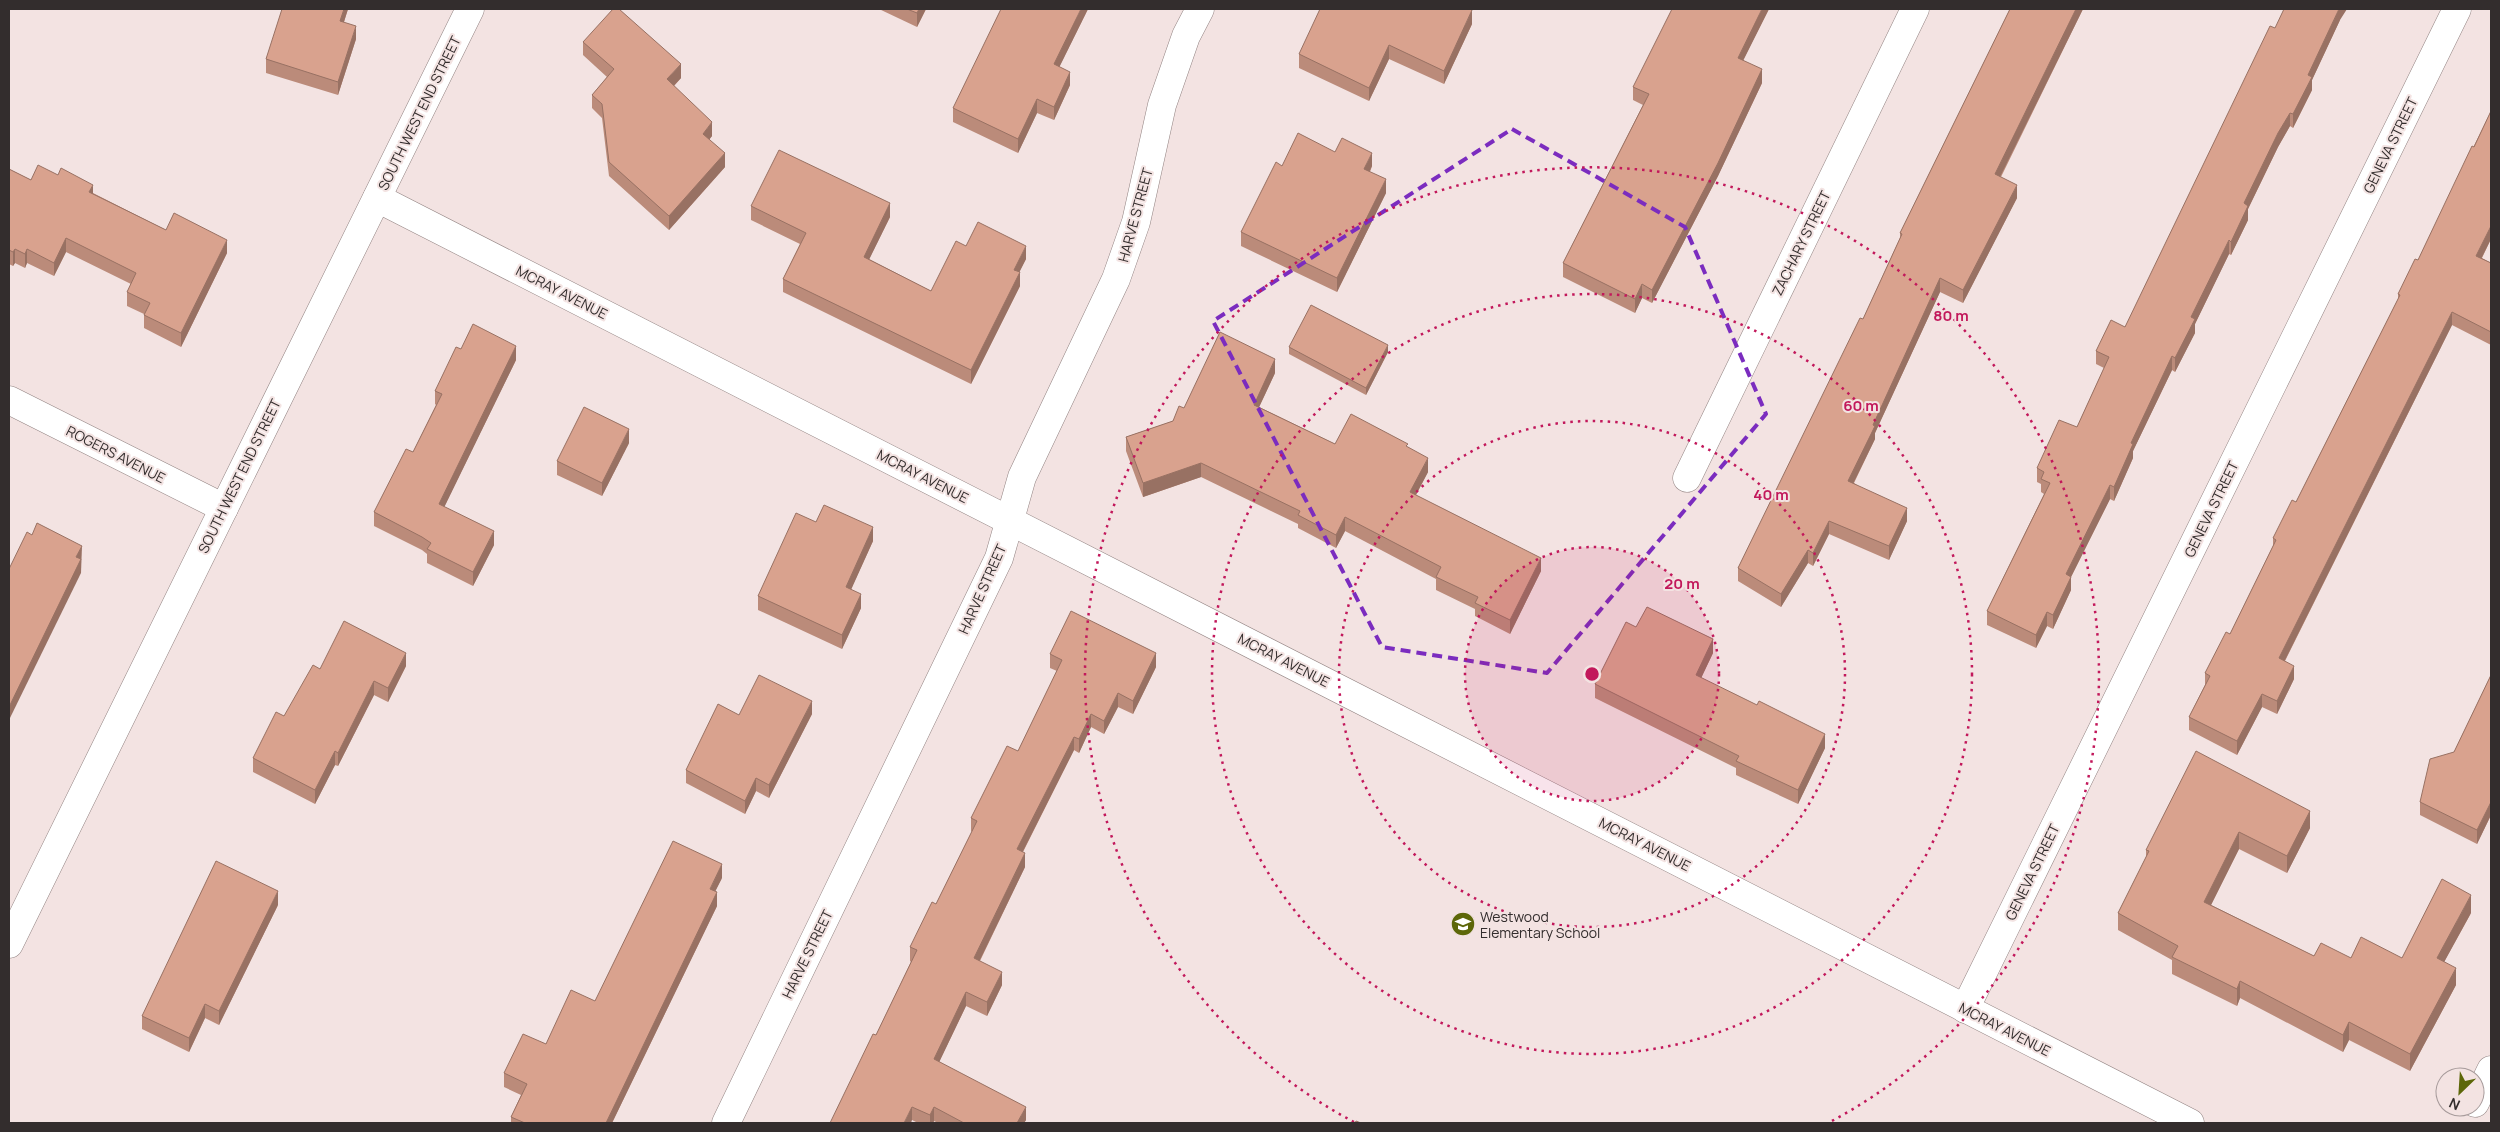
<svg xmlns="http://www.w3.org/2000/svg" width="2500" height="1132" font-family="Manrope,sans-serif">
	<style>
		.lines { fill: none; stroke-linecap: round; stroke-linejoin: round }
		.minor-casing { stroke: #938483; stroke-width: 29 }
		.tertiary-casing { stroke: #938483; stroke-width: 29 }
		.minor { stroke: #fff; stroke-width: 28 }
		.tertiary { stroke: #fff; stroke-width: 28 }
		.wall { fill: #bb8b7a }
		.shaded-wall { fill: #987163 }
		.building { fill: #d9a28e; stroke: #987163 }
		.marked { fill: none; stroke: #7b2cbf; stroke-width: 4; stroke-dasharray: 10 6; stroke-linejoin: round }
		.ring { fill: none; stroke: #c2185b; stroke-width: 2.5; stroke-dasharray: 2.5 5 }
		.labels { text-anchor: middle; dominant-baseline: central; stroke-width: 4; stroke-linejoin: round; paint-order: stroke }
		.street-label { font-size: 14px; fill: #332d2d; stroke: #f3e3e2 }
		.poi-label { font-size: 14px; fill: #332d2d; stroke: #f3e3e2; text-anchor: start }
		.centre { fill: #c2185b; stroke: #f3e3e2; stroke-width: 2.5 }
		.ring-label { font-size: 15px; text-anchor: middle; font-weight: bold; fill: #c2185b; stroke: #f3e3e2; stroke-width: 4; stroke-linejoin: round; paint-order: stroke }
	</style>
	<rect width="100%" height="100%" fill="#f3e3e2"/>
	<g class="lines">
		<g class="minor-casing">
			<g id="minor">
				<polyline points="9,400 224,508"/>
				<polyline points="1687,478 1915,9"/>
				<polyline points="1965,1009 2457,9"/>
				<polyline points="2475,1103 2491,1070"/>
				<polyline points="726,1123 999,558 1022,477 1116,279 1136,222 1162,105 1186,36 1200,9"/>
			</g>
		</g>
		<g class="tertiary-casing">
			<g id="tertiary">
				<polyline points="377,198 2190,1123"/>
				<polyline points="9,944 470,9"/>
			</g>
		</g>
		<use href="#minor" class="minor"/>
		<use href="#tertiary" class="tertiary"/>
	</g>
	<g class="wall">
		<polygon points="348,9 344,22 356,39 338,95 266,73 266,59"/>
		<polygon points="879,9 926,9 917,27"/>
		<polygon points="1088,9 1059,67 1070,85 1054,120 1037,113 1018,153 953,122 953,108"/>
		<polygon points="1769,9 1743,60 1762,83 1718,176 1652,303 1642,298 1635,313 1563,277 1563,263 1643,105 1633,100 1633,87"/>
		<polygon points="2010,9 2083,9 2001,177 2017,198 1963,303 1940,292 1875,433 1875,439 1854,483 1907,521 1889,560 1829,534 1813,566 1808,563 1781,607 1738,581 1738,568 1863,319 1900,238 1900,233"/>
		<polygon points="2340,20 2312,80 2312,90 2293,128 2290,126 2278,147 2248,209 2248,220 2231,255 2229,254 2195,324 2195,333 2175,372 2172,370 2133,451 2133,458 2114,501 2110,499 2071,577 2071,590 2053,629 2047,626 2036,648 1987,625 1987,611 2044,494 2041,492 2041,484 2037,482 2037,468 2077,427 2104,368 2096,364 2096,351 2125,327 2275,28"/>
		<polygon points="1472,24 1444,84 1389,59 1369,101 1299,68 1299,54"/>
		<polygon points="583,42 681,78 674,86 712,136 709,139 725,167 669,230 609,176 602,118 592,108 592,95 607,77 583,55"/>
		<polygon points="2491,111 2491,239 2482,258 2491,263 2491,345 2452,325 2285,661 2294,679 2277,714 2262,707 2237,755 2189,730 2189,717 2205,685 2205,673 2230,634 2273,546 2273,538 2296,502 2398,299 2398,294 2418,260"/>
		<polygon points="1335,152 1372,166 1370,172 1386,193 1337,292 1241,246 1241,232 1282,166"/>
		<polygon points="9,169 31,180 93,193 166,230 227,253 181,347 144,328 144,314 127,306 127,292 131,284 66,252 54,276 27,263 25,268 15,263 13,266 9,264"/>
		<polygon points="751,206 890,217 869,259 931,291 966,246 1026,259 1019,272 1020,286 971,384 783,292 783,279 800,244 751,220"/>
		<polygon points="1289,347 1388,352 1366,395 1289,354"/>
		<polygon points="461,349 516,360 444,507 494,545 473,586 427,563 427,554 422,550 374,526 374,512 413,452 436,405 435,404 435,391"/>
		<polygon points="1275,373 1259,407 1335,444 1408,447 1428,472 1416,495 1541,571 1510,634 1475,616 1475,609 1436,590 1436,579 1345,531 1336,548 1298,528 1298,524 1201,477 1143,497 1126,451 1126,437 1173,421 1184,408"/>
		<polygon points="629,443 602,496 557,475 557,461"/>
		<polygon points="816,522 873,541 851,589 861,608 842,649 758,610 758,596"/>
		<polygon points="1636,627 1713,653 1701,678 1825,748 1798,804 1736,775 1736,768 1595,698 1595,684"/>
		<polygon points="1050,654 1156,667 1133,714 1118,707 1104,734 1091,727 1079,753 1074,750 1023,852 1025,867 980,961 1002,985 987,1016 966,1006 939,1062 1026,1120 1024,1123 938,1123 934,1121 933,1123 918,1123 912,1120 876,1035 911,962 910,961 910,947 936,904 972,832 971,831 971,818 1018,751 1057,671 1050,668"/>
		<polygon points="406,666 388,702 374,695 338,766 335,765 315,804 253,772 253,758 320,669"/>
		<polygon points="2491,675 2491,815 2477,844 2420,815 2420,802 2454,752"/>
		<polygon points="812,714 769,798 756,791 745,814 686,783 686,770 739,715"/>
		<polygon points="2310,811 2310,828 2287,873 2239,849 2211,905 2314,956 2351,958 2402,958 2471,913 2444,962 2456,985 2410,1071 2349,1040 2343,1052 2240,998 2237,1006 2172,974 2172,960 2118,930 2118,913 2146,857 2146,850"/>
		<polygon points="722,878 715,891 717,906 612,1123 511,1123 511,1117 521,1095 504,1087 504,1073 546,1044 595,1001"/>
		<polygon points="278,905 219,1025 205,1018 189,1052 142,1029 142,1016"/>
	</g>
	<g class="shaded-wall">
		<polygon points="344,9 348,9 340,34 340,21"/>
		<polygon points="919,9 926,9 917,27 917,13"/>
		<polygon points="1081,9 1088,9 1054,78 1054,64"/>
		<polygon points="1762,9 1769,9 1738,71 1738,58"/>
		<polygon points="2076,9 2083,9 1995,187 1995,174"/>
		<polygon points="2339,9 2347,9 2340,20 2312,80 2312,90 2293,128 2293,114 2308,75"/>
		<polygon points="1472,10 1472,24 1444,84 1444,71"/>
		<polygon points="356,26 356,39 338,95 338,82"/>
		<polygon points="1389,45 1389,59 1369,101 1369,88"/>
		<polygon points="681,64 681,78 667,93 667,79"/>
		<polygon points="1762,69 1762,83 1718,176 1652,303 1652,290"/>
		<polygon points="1070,72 1070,85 1054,120 1054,107"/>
		<polygon points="1037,99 1037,113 1018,153 1018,139"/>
		<polygon points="2290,113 2290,126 2278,147 2248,209 2248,220 2231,255 2231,242 2244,203 2278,133"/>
		<polygon points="712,122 712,136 703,148 703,134"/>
		<polygon points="725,153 725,167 669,230 669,216"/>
		<polygon points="1372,153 1372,166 1364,183 1364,169"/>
		<polygon points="1386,179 1386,193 1337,292 1337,278"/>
		<polygon points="93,185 93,198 89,192"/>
		<polygon points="2017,185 2017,198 1963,303 1963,290"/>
		<polygon points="890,203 890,217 864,270 864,257"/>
		<polygon points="2491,226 2491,239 2476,269 2476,256"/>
		<polygon points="66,238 66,252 54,276 54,263"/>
		<polygon points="227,240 227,253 181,347 181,333"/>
		<polygon points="2229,240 2229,254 2195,324 2195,333 2175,372 2175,358 2191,317"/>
		<polygon points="1026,246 1026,259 1014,283 1014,270"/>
		<polygon points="15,249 15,263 13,266 13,252"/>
		<polygon points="27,249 27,263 25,268 25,254"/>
		<polygon points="1020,272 1020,286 971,384 971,370"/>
		<polygon points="1940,278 1940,292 1875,433 1875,439 1848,494 1848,481 1873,425"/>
		<polygon points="1642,284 1642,298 1635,313 1635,299"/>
		<polygon points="2452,312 2452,325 2279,672 2279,658"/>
		<polygon points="1388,345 1388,352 1366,395 1366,388"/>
		<polygon points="516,346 516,360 439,518 439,504"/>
		<polygon points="2172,356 2172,370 2133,451 2133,458 2114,501 2114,487 2131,443"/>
		<polygon points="1275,359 1275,373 1254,418 1254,405"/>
		<polygon points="629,429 629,443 602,496 602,483"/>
		<polygon points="1428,458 1428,472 1410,506 1410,492"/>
		<polygon points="1201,463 1201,477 1143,497 1143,483"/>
		<polygon points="2110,485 2110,499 2071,577 2071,590 2053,629 2053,615 2066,574"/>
		<polygon points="1907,508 1907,521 1889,560 1889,546"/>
		<polygon points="1345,517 1345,531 1336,548 1336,535"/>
		<polygon points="1829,521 1829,534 1813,566 1813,553"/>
		<polygon points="873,527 873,541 846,601 846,587"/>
		<polygon points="494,531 494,545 473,586 473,572"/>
		<polygon points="82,546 81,573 9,720 9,707 76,557"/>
		<polygon points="1808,550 1808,563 1781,607 1781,594"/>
		<polygon points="1541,558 1541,571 1510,634 1510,620"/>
		<polygon points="861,594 861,608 842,649 842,635"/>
		<polygon points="2047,612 2047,626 2036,648 2036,635"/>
		<polygon points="1713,639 1713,653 1696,689 1696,675"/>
		<polygon points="406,653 406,666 388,702 388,688"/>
		<polygon points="1156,653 1156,667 1133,714 1133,701"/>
		<polygon points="2294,666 2294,679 2277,714 2277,701"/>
		<polygon points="374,681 374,695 338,766 338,753"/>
		<polygon points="1118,693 1118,707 1104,734 1104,721"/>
		<polygon points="2262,694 2262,707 2237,755 2237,741"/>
		<polygon points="812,701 812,714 769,798 769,785"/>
		<polygon points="1091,714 1091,727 1079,753 1079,739"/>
		<polygon points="1825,734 1825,748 1798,804 1798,790"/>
		<polygon points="1074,737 1074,750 1017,863 1017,849"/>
		<polygon points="335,751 335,765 315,804 315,790"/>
		<polygon points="756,778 756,791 745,814 745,801"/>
		<polygon points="2491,802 2491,815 2477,844 2477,830"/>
		<polygon points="2310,811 2310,828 2287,873 2287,856"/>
		<polygon points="2239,832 2239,849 2204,919 2204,902"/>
		<polygon points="1025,853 1025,867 974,972 974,958"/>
		<polygon points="722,864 722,878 710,902 710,889"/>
		<polygon points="278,891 278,905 219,1025 219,1011"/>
		<polygon points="717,892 717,906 612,1123 606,1123"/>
		<polygon points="2471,895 2471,913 2437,975 2437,958"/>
		<polygon points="2456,968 2456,985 2410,1071 2410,1054"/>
		<polygon points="1002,972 1002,985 987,1016 987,1002"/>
		<polygon points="2240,981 2240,998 2237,1006 2237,989"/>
		<polygon points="966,992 966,1006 934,1073 934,1059"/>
		<polygon points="205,1004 205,1018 189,1052 189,1038"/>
		<polygon points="2349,1022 2349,1040 2343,1052 2343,1035"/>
		<polygon points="912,1107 912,1120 911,1123 904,1123"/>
		<polygon points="934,1107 934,1121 933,1123 930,1123 930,1115"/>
		<polygon points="1026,1107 1026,1120 1024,1123 1017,1123"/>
	</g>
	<g class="building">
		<polygon points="282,9 344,9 340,21 356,26 338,82 266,59"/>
		<polygon points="613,9 619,9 681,64 667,79 712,122 703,134 725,153 669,216 609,162 602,104 592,95 614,69 583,42"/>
		<polygon points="907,9 919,9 917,13"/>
		<polygon points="1001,9 1081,9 1054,64 1070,72 1054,107 1037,99 1018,139 953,108"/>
		<polygon points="1320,9 1469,9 1472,10 1444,71 1389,45 1369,88 1299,54"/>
		<polygon points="1672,9 1762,9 1738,58 1762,69 1718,163 1652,290 1642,284 1635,299 1563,263 1649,94 1633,87"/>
		<polygon points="2010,9 2076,9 1995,174 2017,185 1963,290 1940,278 1873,425 1875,426 1848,481 1907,508 1889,546 1829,521 1813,553 1808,550 1781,594 1738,568 1860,318 1863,319 1902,234 1900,233"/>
		<polygon points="2284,9 2339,9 2308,75 2312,77 2293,114 2290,113 2278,133 2244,203 2248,206 2231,242 2229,240 2191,317 2195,319 2175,358 2172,356 2131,443 2133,444 2114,487 2110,485 2066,574 2071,577 2053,615 2047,612 2036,635 1987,611 2050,483 2041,479 2044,472 2037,468 2059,420 2077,427 2109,357 2096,351 2111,320 2125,327 2270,26 2275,28"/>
		<polygon points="2491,111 2491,226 2476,256 2491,263 2491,332 2452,312 2279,658 2294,666 2277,701 2262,694 2237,741 2189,717 2210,676 2205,673 2226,632 2230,634 2276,540 2273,538 2292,500 2296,502 2400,295 2398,294 2415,259 2418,260 2472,146 2474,147"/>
		<polygon points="1298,133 1335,152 1342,138 1372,153 1364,169 1386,179 1337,278 1241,232 1276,162 1282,166"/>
		<polygon points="779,150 890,203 864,257 931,291 956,241 966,246 978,222 1026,246 1014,270 1020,272 971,370 783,279 806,233 751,206"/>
		<polygon points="38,165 58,175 61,168 93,185 89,192 166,230 174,213 227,240 181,333 144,315 150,303 127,292 136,273 66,238 54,263 27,249 25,254 15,249 13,252 9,250 9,169 31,180"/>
		<polygon points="1311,305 1388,345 1366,388 1289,347"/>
		<polygon points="473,324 516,346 439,504 494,531 473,572 427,549 431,543 422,537 374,512 406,449 413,452 442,394 435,391 456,347 461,349"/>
		<polygon points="1220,332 1275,359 1254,405 1335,444 1351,414 1408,444 1406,446 1428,458 1410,492 1541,558 1510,620 1475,603 1478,597 1436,577 1441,567 1345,517 1336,535 1298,515 1300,511 1201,463 1143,483 1126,437 1173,421 1179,406 1184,408"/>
		<polygon points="584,407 629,429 602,483 557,461"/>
		<polygon points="824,505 873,527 846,587 861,594 842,635 758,596 796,513 816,522"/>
		<polygon points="37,523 82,546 76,557 81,559 9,707 9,569 27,532 32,535"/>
		<polygon points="1647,607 1713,639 1696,675 1757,705 1759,701 1825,734 1798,790 1736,761 1739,756 1595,684 1626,622 1636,627"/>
		<polygon points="1071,611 1156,653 1133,701 1118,693 1104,721 1091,714 1079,739 1074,737 1017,849 1025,853 974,958 1002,972 987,1002 966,992 934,1059 1026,1107 1017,1123 964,1123 934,1107 930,1115 912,1107 904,1123 830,1123 873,1034 876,1035 917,950 910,947 932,902 936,904 977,821 971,818 1007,746 1018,751 1062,660 1050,654"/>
		<polygon points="344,621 406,653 388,688 374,681 338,753 335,751 315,790 253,758 276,712 284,716 313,665 320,669"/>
		<polygon points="759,675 812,701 769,785 756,778 745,801 686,770 718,704 739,715"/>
		<polygon points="2491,675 2491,802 2477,830 2420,802 2430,759 2454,752"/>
		<polygon points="2196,751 2310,811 2287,856 2239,832 2204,902 2314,956 2321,943 2351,958 2361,937 2402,958 2442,879 2471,895 2437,958 2456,968 2410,1054 2349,1022 2343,1035 2240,981 2237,989 2172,957 2178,946 2118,913 2149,851 2146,850"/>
		<polygon points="673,841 722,864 710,889 717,892 606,1123 525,1123 511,1117 527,1084 504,1073 523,1034 546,1044 571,990 595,1001"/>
		<polygon points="216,861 278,891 219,1011 205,1004 189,1038 142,1016"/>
		<polygon points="1356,1121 1361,1123 1355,1123"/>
	</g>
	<path class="marked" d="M1512 129 1685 227 1766 414 1547 673 1382 647 1213 321Z"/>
	<circle cx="1592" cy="674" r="127" fill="#c2185b" fill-opacity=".12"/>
	<g class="ring">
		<circle cx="1592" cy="674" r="127"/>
		<circle cx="1592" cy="674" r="253"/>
		<circle cx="1592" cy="674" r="380"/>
		<path d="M1354 1122A507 507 0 1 1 1830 1122"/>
	</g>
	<defs>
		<g id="school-disc" transform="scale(1.25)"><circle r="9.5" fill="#5d6709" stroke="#f3e3e2"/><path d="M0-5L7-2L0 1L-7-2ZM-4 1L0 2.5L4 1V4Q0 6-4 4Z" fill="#fff"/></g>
	</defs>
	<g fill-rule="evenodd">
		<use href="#school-disc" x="1463" y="924"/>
	</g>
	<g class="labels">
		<g class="street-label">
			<text transform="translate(419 113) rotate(-64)">SOUTH WEST END STREET</text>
			<text transform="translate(2390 145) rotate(-64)">GENEVA STREET</text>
			<text transform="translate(1135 215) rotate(-75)">HARVE STREET</text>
			<text transform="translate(1801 243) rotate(-64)">ZACHARY STREET</text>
			<text transform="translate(562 292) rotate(27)">MCRAY AVENUE</text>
			<text transform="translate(116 454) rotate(27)">ROGERS AVENUE</text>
			<text transform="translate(239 476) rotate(-64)">SOUTH WEST END STREET</text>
			<text transform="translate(923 476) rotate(27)">MCRAY AVENUE</text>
			<text transform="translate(2211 509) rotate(-64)">GENEVA STREET</text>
			<text transform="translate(982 589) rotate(-66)">HARVE STREET</text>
			<text transform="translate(1284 660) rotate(27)">MCRAY AVENUE</text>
			<text transform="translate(1645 844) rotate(27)">MCRAY AVENUE</text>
			<text transform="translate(2032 872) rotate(-64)">GENEVA STREET</text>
			<text transform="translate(807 954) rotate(-64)">HARVE STREET</text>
			<text transform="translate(2005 1029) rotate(27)">MCRAY AVENUE</text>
		</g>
		<g class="poi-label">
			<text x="1480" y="916">Westwood<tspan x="1480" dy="16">Elementary School</tspan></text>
		</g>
	</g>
	<circle cx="1592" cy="674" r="8" class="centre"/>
	<g class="ring-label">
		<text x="1951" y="321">80 m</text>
		<text x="1861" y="411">60 m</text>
		<text x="1771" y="500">40 m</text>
		<text x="1682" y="589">20 m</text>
	</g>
	<rect width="2500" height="1132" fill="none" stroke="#332d2d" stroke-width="20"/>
	<g transform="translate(2460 1092) rotate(205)"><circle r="24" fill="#f3e3e2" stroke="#a69a9a"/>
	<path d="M0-4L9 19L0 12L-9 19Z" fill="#5d6709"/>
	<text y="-8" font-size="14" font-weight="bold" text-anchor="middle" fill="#332d2d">N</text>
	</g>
</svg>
